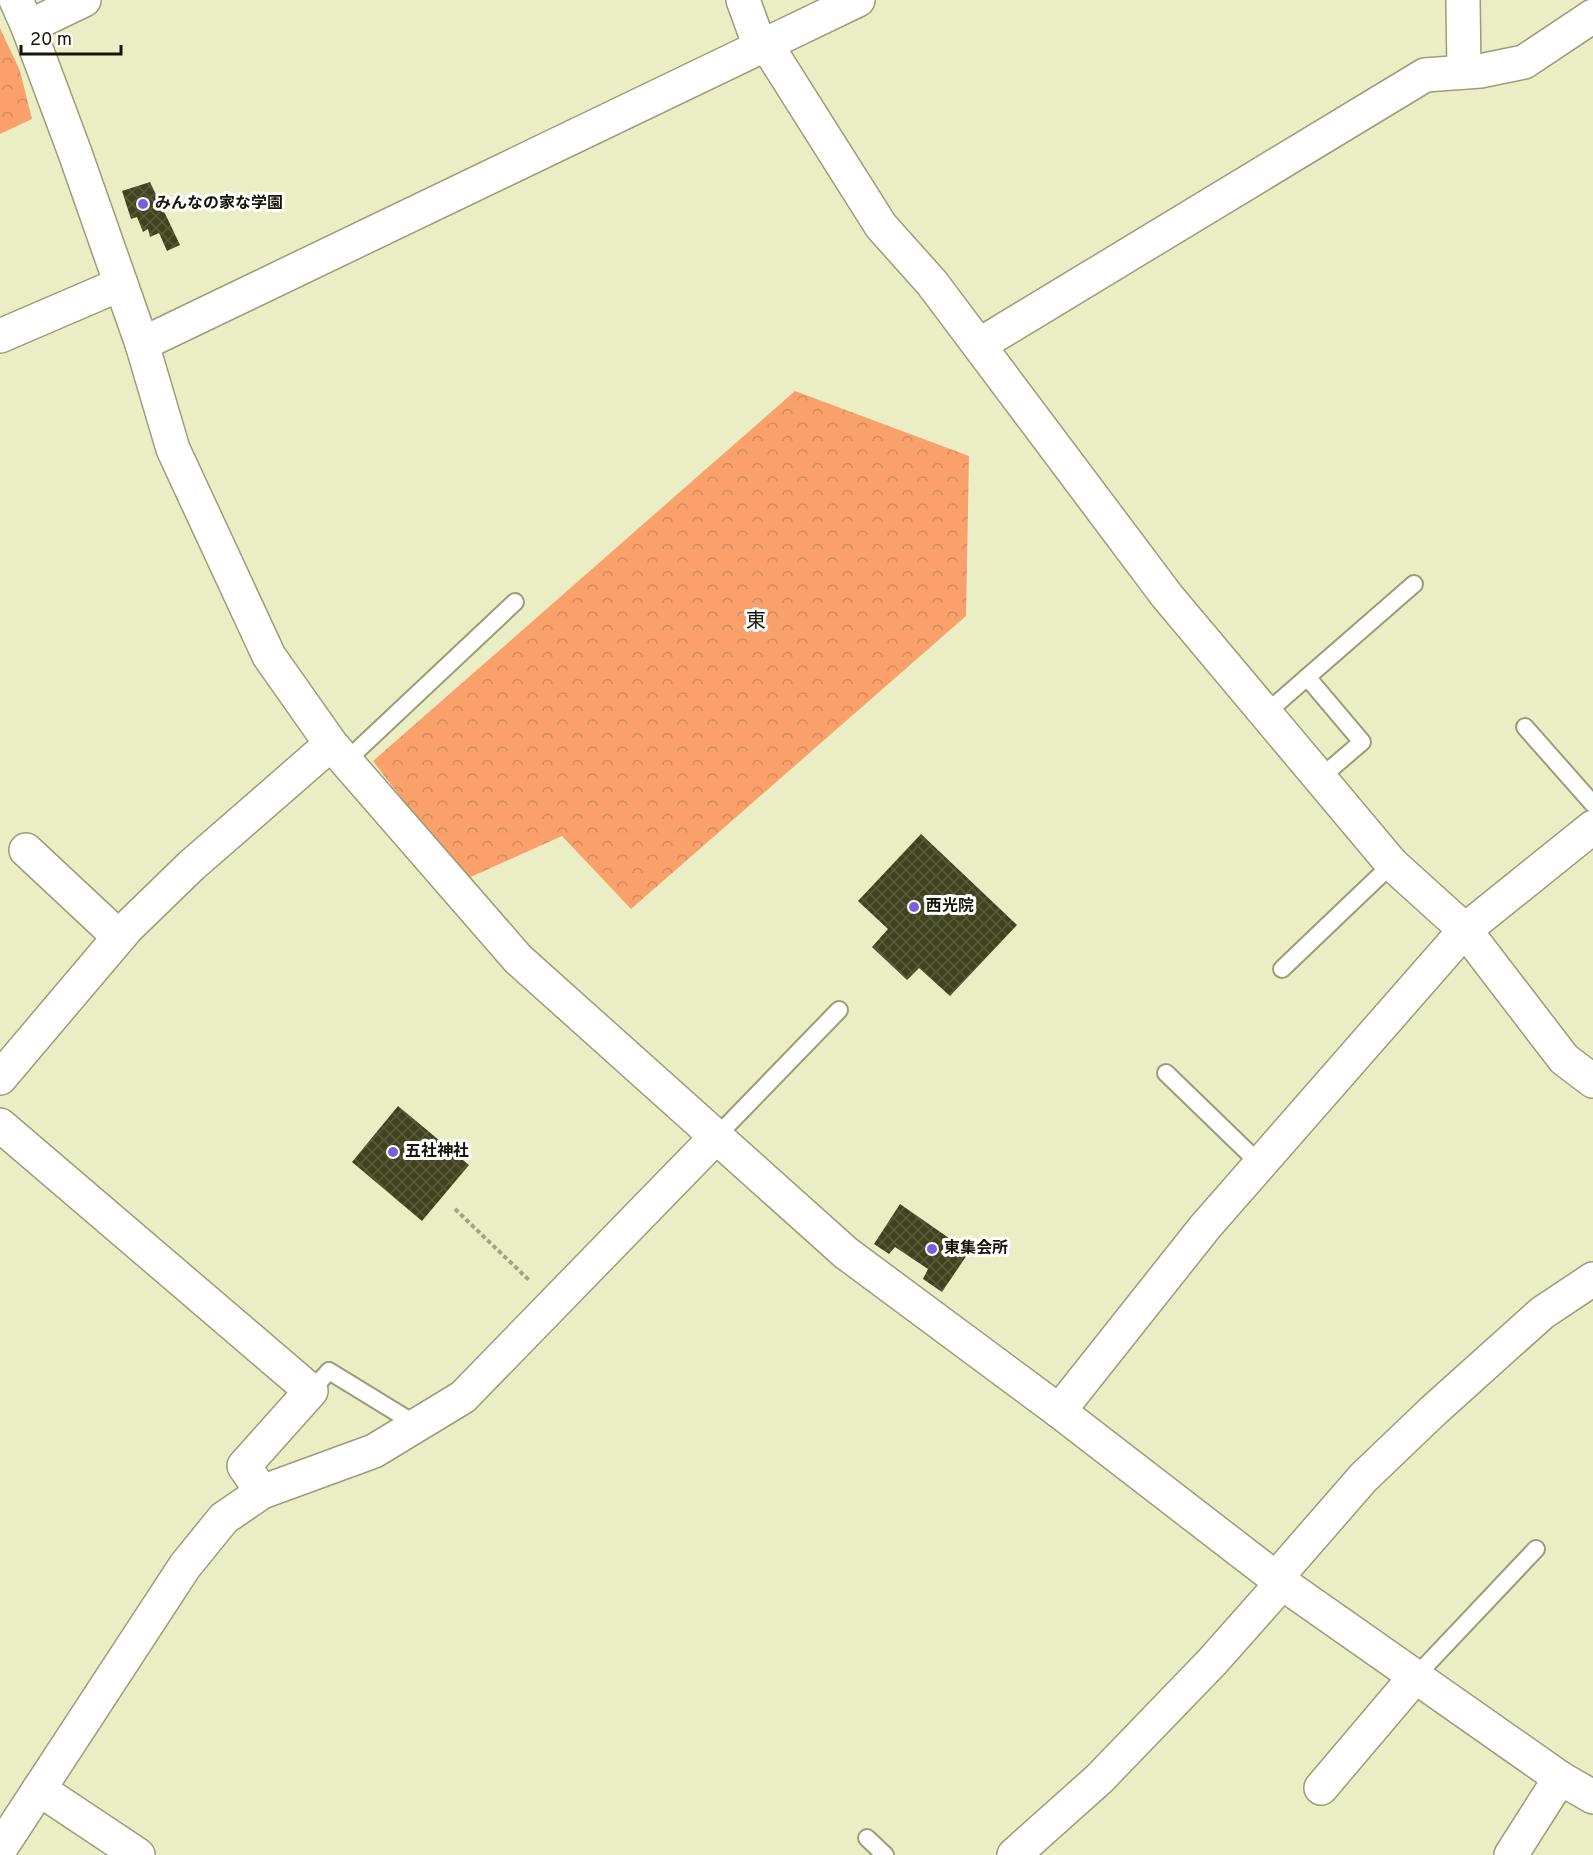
<svg xmlns="http://www.w3.org/2000/svg" width="1593" height="1855" font-family="Overpass,'Noto Sans JP',sans-serif">
	<style>
		.forest { fill: url(#forest-crowns) }
		.building { fill: url(#building-cross-hatch) }
		.lines { fill: none; stroke-linecap: round; stroke-linejoin: round }
		.service-casing { stroke: #9a9d76; stroke-width: 20 }
		.minor-casing { stroke: #9a9d76; stroke-width: 36 }
		.tertiary-casing { stroke: #9a9d76; stroke-width: 36 }
		.path { stroke: #a2a483; stroke-width: 4; stroke-dasharray: 4.5 3; stroke-linecap: butt }
		.service { stroke: #fff; stroke-width: 16 }
		.minor { stroke: #fff; stroke-width: 33 }
		.tertiary { stroke: #fff; stroke-width: 33 }
		.poi-dot { fill: #7c5dd8; stroke: #fff; stroke-width: 2 }
		.labels { text-anchor: middle; dominant-baseline: central; stroke-width: 6; stroke-linejoin: round; paint-order: stroke }
		.poi-label { font-size: 16px; font-weight: bold; fill: #161608; stroke: #fff; text-anchor: start }
		.quarter-label { font-size: 20px; fill: #161608; stroke: #fff }
	</style>
	<defs>
		<pattern id="forest-crowns" width="20" height="18" patternUnits="userSpaceOnUse" patternTransform="scale(1.5)"><rect width="20" height="18" fill="#faa16b"/><path d="M2 6a3 3 0 1 1 6 0M12 15a3 3 0 1 1 6 0" fill="none" stroke="#d68a5b"/></pattern>
		<pattern id="building-cross-hatch" width="8" height="8" patternUnits="userSpaceOnUse" patternTransform="scale(1.5)"><rect width="8" height="8" fill="#41431f"/><path d="M0 0l8 8M0 8l8-8" fill="none" stroke="#595b3d"/></pattern>
	</defs>
	<rect width="100%" height="100%" fill="#ebeec4"/>
	<g class="forest">
		<polygon points="0,28 20,71 32,119 0,134"/>
		<polygon points="795,391 969,456 966,616 631,909 562,836 464,880 373,761"/>
	</g>
	<g class="building">
		<polygon points="150,182 180,245 167,251 159,233 150,237 148,229 143,232 137,217 131,219 122,191"/>
		<polygon points="921,834 1017,925 950,996 919,968 907,980 872,947 888,929 858,901"/>
		<polygon points="398,1106 469,1165 422,1221 352,1162"/>
		<polygon points="900,1204 969,1252 942,1292 923,1279 928,1269 895,1247 889,1254 874,1244"/>
	</g>
	<g class="lines">
		<g class="service-casing">
			<g id="service">
				<polyline points="1307,677 1362,742 1320,778"/>
				<polyline points="1266,713 1414,584"/>
				<polyline points="1525,727 1593,804"/>
				<polyline points="346,761 515,602"/>
				<polyline points="1282,969 1392,864"/>
				<polyline points="1166,1073 1260,1164"/>
				<polyline points="715,1138 839,1010"/>
				<polyline points="311,1391 329,1371 417,1425"/>
				<polyline points="1415,1677 1536,1549"/>
				<polyline points="867,1838 885,1855"/>
			</g>
		</g>
		<g class="minor-casing">
			<g id="minor">
				<polyline points="743,0 760,47"/>
				<polyline points="1463,0 1464,72"/>
				<polyline points="28,27 84,0"/>
				<polyline points="766,44 881,226 932,283 1167,596 1392,864 1465,930 1564,1059 1593,1081"/>
				<polyline points="0,336 121,284"/>
				<polyline points="142,344 858,0"/>
				<polyline points="979,345 1425,75 1480,71 1524,62 1593,16"/>
				<polyline points="26,850 119,937"/>
				<polyline points="0,1078 127,928 192,865 331,744"/>
				<polyline points="0,1125 311,1391 244,1466 262,1492"/>
				<polyline points="1059,1411 1205,1227 1465,930 1593,827"/>
				<polyline points="1276,1578 1363,1478 1433,1411 1542,1313 1593,1279"/>
				<polyline points="1321,1788 1415,1677"/>
				<polyline points="1014,1855 1099,1779 1212,1662 1282,1583"/>
				<polyline points="1511,1855 1560,1778"/>
			</g>
		</g>
		<g class="tertiary-casing">
			<g id="tertiary">
				<polyline points="16,0 28,27 75,153 142,344 173,449 269,656 331,744 518,959 846,1253 1059,1411 1282,1583 1560,1778 1593,1797"/>
				<polyline points="39,1789 138,1855"/>
				<polyline points="0,1849 185,1566 224,1518 262,1492 374,1451 463,1397 715,1138"/>
			</g>
		</g>
		<polyline class="path" points="455,1209 530,1281"/>
		<use href="#service" class="service"/>
		<use href="#minor" class="minor"/>
		<use href="#tertiary" class="tertiary"/>
	</g>
	<g class="poi-dot">
		<circle cx="143" cy="204" r="6"/>
		<circle cx="914" cy="907" r="6"/>
		<circle cx="393" cy="1152" r="6"/>
		<circle cx="932" cy="1249" r="6"/>
	</g>
	<g class="labels">
		<g class="poi-label">
			<text x="155" y="204">みんなの家な学園</text>
			<text x="926" y="907">西光院</text>
			<text x="405" y="1152">五社神社</text>
			<text x="944" y="1249">東集会所</text>
		</g>
		<g class="quarter-label">
			<text x="756" y="622">東</text>
		</g>
	</g>
	<path d="M21 45v9h100v-9" fill="none" stroke="#161608" stroke-width="3"/>
	<text x="30" y="45" font-size="18" fill="#161608" stroke="#ffffff" stroke-width="4.5" paint-order="stroke">20 m</text>
</svg>
